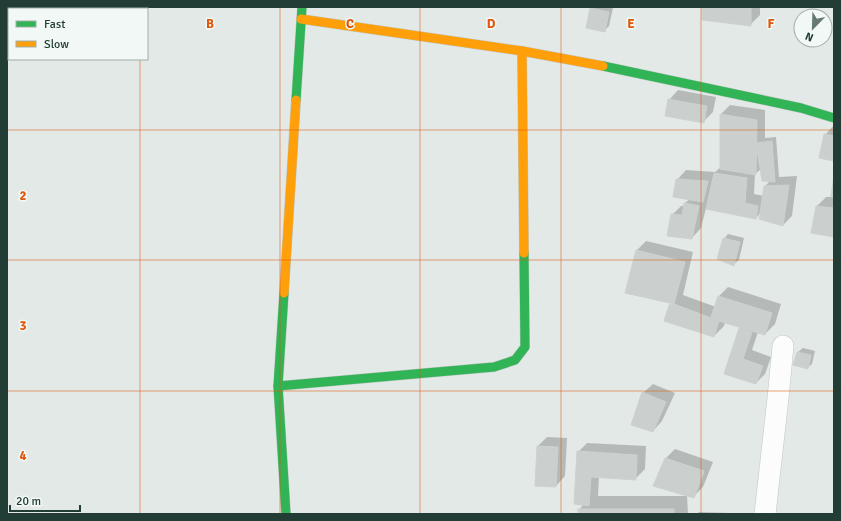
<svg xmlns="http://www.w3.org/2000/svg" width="841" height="521" font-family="Signika,sans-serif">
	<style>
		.shadow { fill: #0003; fill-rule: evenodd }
		.building { fill: #cbd0ce; stroke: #ccd2cf }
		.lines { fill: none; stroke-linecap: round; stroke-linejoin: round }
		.street-casing { stroke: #c0c6c3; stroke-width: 22 }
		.fast-casing { stroke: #bfc7c4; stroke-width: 10 }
		.slow-casing { stroke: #bfc7c4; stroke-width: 10 }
		.street { stroke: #fbfcfb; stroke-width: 21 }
		.fast { stroke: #30b455; stroke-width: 9 }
		.slow { stroke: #ff9f0a; stroke-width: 9 }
		.grid { fill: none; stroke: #de580e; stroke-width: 1; stroke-opacity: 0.55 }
		.grid-label { font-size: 13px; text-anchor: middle; font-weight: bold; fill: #de580e; stroke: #f2f8f5; stroke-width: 3; stroke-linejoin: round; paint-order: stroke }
	</style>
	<rect width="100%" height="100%" fill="#e3e9e6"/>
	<g class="shadow">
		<polygon points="593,7 613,8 609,26 604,31 591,9"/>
		<polygon points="704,7 760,7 760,15 750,25"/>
		<polygon points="678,90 716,97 713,112 703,122 669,100"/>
		<path d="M730 105 765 110V138L776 137 779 177 797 176 792 216 783 225 761 212 756 218 706 208 701 228 692 238 672 215 681 206H685V203L690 199 677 180 686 170 715 172 721 167V114ZM761 169 770 181 765 186 764 196 754 194 755 174Z"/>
		<polygon points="834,125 834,160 825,135"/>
		<polygon points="834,182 834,236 817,206 826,197 832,197"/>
		<polygon points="728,234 744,238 739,260 734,264 724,239"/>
		<polygon points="646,241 693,252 683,295 716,307 719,296 728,287 781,304 775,324 765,334 758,332 752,350 771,357 765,374 756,383 725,373 740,328 742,327 725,322 724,326 714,336 669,306 672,303 627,292 637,250"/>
		<polygon points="803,348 815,351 812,364 807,368 794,365 798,352"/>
		<polygon points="653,384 675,393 662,421 653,431 643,393"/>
		<polygon points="547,437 567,438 565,476 556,486 538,446"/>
		<polygon points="587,443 646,446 645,469 635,479 599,476 598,496 687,496 688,514 579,514 579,510 584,504 578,452"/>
		<polygon points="675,449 713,462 703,487 693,497 665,459"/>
		<polygon points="699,512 765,514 697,514"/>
	</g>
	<g class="building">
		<polygon points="702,7 751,7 751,26 702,20"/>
		<polygon points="590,8 609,12 605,32 586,28"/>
		<polygon points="668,99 707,106 704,123 665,116"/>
		<polygon points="720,114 757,120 756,175 720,169"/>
		<polygon points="824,134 834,136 834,161 819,158"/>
		<polygon points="772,141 775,182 762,181 756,143"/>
		<polygon points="714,173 747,178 745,203 758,206 756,219 706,209"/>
		<polygon points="834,175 834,198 831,197"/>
		<polygon points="676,179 708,181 703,202 673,197"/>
		<polygon points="789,185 783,226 759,219 764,186"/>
		<polygon points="684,203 699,206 692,239 667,236 671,214 682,215"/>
		<polygon points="816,206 834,208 834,237 811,233"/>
		<polygon points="723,238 740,242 734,266 717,259"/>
		<polygon points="636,250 685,262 674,304 625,293"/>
		<polygon points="718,296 772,313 765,335 719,321 711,317"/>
		<polygon points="674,304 719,321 714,337 664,321 669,305"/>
		<polygon points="739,328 752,332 743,359 763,366 756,384 724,374"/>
		<polygon points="797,352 811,355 808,369 793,365"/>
		<polygon points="642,392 666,402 653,432 631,425"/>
		<polygon points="537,446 558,447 556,487 535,486"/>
		<polygon points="577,451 637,455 636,480 591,477 589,506 574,504"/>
		<polygon points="665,458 704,471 694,498 653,486"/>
		<rect x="578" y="509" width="96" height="5"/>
	</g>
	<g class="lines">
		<g class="street-casing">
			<polyline id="street" points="765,514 778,398 783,346"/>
		</g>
		<g class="fast-casing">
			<g id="fast">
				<polyline points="603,66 801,108 834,118"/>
				<polyline points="296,100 302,7"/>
				<polyline points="284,293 278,386 286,514"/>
				<polyline points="278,386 494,367 515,360 525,347 524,253"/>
			</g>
		</g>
		<g class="slow-casing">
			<g id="slow">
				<polyline points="301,19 522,51 603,66"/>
				<polyline points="522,51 524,253"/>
				<polyline points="284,293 296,100"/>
			</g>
		</g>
		<use href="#street" class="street"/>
		<use href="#fast" class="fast"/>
		<use href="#slow" class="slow"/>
	</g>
	<path class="grid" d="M140 7V9M280 7V514M420 7V514M561 7V514M701 7V514M140 59V514M7 130H834M7 260H834M7 391H834"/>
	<g class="grid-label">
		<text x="210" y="28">B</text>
		<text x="350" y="28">C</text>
		<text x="491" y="28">D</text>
		<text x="631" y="28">E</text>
		<text x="771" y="28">F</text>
		<text x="23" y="200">2</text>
		<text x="23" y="330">3</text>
		<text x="23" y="460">4</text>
	</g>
	<rect width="841" height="521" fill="none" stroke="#223c36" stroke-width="16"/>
	<rect x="8" y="8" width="140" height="52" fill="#f2f8f5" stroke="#9fada9"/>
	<rect x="16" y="21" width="20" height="6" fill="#30b455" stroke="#9fada9"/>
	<text x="44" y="28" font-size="12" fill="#223c36">Fast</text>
	<rect x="16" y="41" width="20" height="6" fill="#ff9f0a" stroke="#9fada9"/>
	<text x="44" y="48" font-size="12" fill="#223c36">Slow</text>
	<g transform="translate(813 28) rotate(203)"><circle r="19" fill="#f2f8f5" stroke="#9fada9"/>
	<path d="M0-3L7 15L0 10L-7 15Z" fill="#667974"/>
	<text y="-6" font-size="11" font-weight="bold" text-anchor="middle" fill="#223c36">N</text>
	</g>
	<path d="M10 505v6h70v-6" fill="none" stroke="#223c36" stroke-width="2"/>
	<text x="16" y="505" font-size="12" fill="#223c36" stroke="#f2f8f5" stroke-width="3" paint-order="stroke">20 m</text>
</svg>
